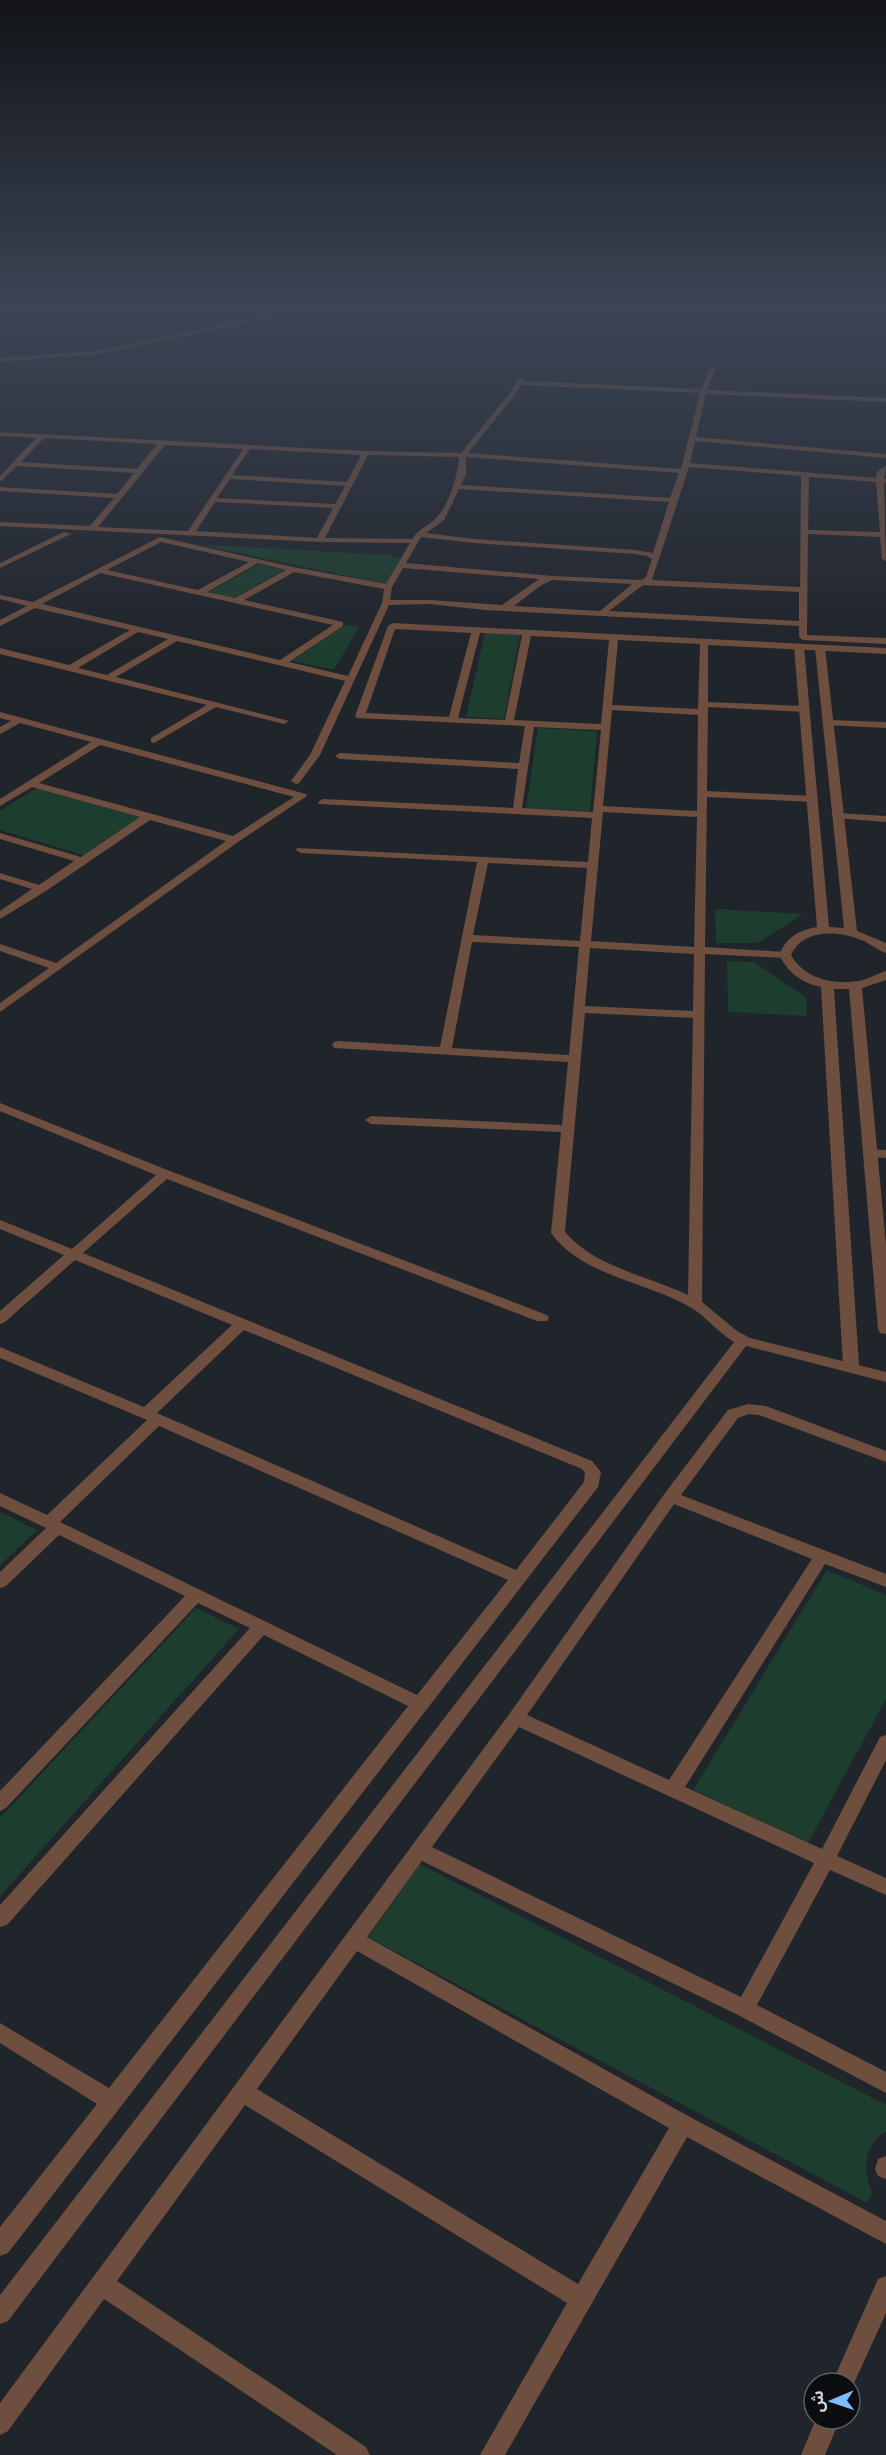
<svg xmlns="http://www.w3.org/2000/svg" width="886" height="2455" font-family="'PT Serif','Noto Sans Arabic',serif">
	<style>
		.green { fill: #1d3d2e }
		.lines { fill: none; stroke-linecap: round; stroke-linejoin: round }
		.minor { fill: #6e4e3e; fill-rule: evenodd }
		.tertiary { fill: #6e4e3e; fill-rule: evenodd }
	</style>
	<rect width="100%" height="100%" fill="#20242b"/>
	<g class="green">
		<polygon points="209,545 389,555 403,559 390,585 205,546"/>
		<polygon points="259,564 284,570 234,598 209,592"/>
		<polygon points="345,625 359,627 334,670 292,661"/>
		<polygon points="485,633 520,635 504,719 466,717"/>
		<polygon points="538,728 597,731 590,811 526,808"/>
		<polygon points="37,788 140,817 83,855 0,830 0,811"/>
		<polygon points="715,909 803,914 758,943 716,943"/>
		<polygon points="727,961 754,962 806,997 807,1016 728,1012"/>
		<polygon points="0,1512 37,1530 0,1565"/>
		<polygon points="827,1570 886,1595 886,1699 808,1843 693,1790"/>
		<polygon points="196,1608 239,1629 0,1896 0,1818"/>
		<path d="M420 1864 886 2105V2131C863 2144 863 2170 872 2193L867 2203 368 1937Z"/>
	</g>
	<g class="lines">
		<g class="minor">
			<polygon points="297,309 310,309 102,354 0,362 0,358 102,350"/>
			<path d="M713 367 716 369 707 390 886 398V402L706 394 696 437 886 454V458L695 441 690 463 876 478 877 472 886 466 884 479H886V483H884L886 561 882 559 880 537 808 534 807 635 886 638V644L803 640 799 637V626L485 610 429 604 389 605 320 755 299 783 296 784 291 781 310 755 345 681 177 641 116 677 289 721 284 724 216 707 154 743 151 742V738L207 705 0 654V648L69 665 130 630 35 608 0 626V620L27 606 0 599V595L33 602 160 537 293 567 386 584 410 543 320 542 0 526V522L90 526 114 498 0 491V487L117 494 134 473 17 466 0 482V476L36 438 0 436V432L366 451 461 453 509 394 519 378H523V381L701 389 710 369ZM521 385 700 393 681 469 468 453 514 396ZM44 438 157 444 137 469 21 462ZM165 445 243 449 188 531 98 527ZM250 449 361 455 347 482 232 475ZM368 455 459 457C458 475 450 502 438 516 431 525 419 528 412 539L325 538ZM466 457 679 473 670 498 461 485 466 475ZM689 467 801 476 800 587 652 580ZM809 477 876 482 880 532 808 530ZM230 479 345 486 335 504 217 498ZM459 489 669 502 653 553 635 550 474 539 426 533 444 520ZM215 502 333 508 317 538 196 531ZM421 537 474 543 635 554 647 556 652 559 646 577 642 580 553 576 406 563ZM161 542 249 562 198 590 107 570ZM258 563 286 570 235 598 207 592ZM403 568 539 579 502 605 429 600H390L392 587ZM294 572 384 589 382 603 348 676 289 662 343 626V622L244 600ZM100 573 333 625 280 660 42 604ZM552 580H553L632 584 600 611 514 606 540 586ZM643 585 799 592V621L609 611ZM138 632 168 639 107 675 78 668Z"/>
			<polygon points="64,532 71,534 0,568 0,563"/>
			<path d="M392 623 886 648V654L708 645V702L804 706 809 709 804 712 708 707 707 791 812 796 817 799 812 802 707 797 705 947 785 952 791 955 785 958 705 954 702 1302 737 1331 750 1338 886 1372V1382L746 1346 8 2321 0 2324V2295L734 1342C717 1332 706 1316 690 1307 646 1281 583 1277 551 1233L561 1132 371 1124 365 1120 371 1116 562 1125 568 1062 334 1048 332 1045 334 1042 338 1041 440 1047 477 862 301 853 296 850 297 848 588 862 592 818 319 804 318 802 323 799 513 808 518 769 340 759 335 756 340 753 519 763 525 726 357 718 355 716 388 626ZM395 629 471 633 449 717 366 713ZM480 633 522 635 505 720 458 718ZM531 636 609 640 601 724 514 720ZM618 640 700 644 698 709 612 705ZM612 710 698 715 697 811 603 806ZM534 727 601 730 593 812 522 808ZM603 812 697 817 694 947 591 941ZM488 863 587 868 580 941 473 935ZM472 942 579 947 569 1055 452 1048ZM590 948 694 954 693 1011 585 1006ZM585 1013 693 1018 688 1295C648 1276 595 1267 565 1232Z"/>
			<path d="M0 712 306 794 307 796 238 842 0 1012V1003L49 968 0 951V944L56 963 226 841 150 820 46 891 0 919V911L32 889 0 879V873L39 885 74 861 0 839V833L81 857 140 817 32 787 0 806V799L91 742 20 723 0 734V727L11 721 0 718ZM100 745 294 797 233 836 39 783Z"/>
			<polygon points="829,720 886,722 886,728 826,725 824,723"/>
			<polygon points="839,813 886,816 886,822 835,818 834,816"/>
			<path d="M0 1103 170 1171 547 1315 549 1318 547 1321H537L167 1179 83 1253 592 1461 601 1472 598 1487 8 2253 0 2256V2227L97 2104 0 2043V2023L109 2088 408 1706 264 1635 7 1925 0 1927V1905L250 1628 198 1603 6 1808 0 1811V1791L185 1596 59 1535 6 1586 0 1588V1572L46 1528 0 1506V1493L47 1515 147 1420 0 1358V1347L144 1407 232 1325 75 1260 5 1322 0 1324V1311L64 1255 0 1229V1220L72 1249 156 1175 0 1111ZM244 1330 582 1469 585 1473 584 1482 516 1570 157 1413ZM159 1426 508 1580 417 1695 60 1522Z"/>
			<polygon points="869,1149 886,1150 886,1158 864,1156 863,1153 864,1150"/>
			<path d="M748 1404 766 1406 886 1451V1462L759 1415 749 1414 738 1418 681 1495 886 1574V1587L825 1564 685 1787 822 1849 880 1737 886 1735V1760L837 1856 886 1878V1895L830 1870 757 2005 886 2072V2093L738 2015 422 1861 367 1937 690 2117 886 2221V2244L687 2137 505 2455H480L567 2303 245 2105 117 2281 366 2447 370 2455H337L104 2299 8 2431 0 2435V2403L510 1713 665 1493 728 1410ZM674 1504 812 1559 669 1780 527 1715ZM519 1727 814 1863 741 1997 432 1847ZM357 1951 669 2128 578 2284 257 2089Z"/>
			<polygon points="886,2156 886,2179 878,2176 875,2169 878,2159"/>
			<polygon points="886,2276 886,2313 850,2392 850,2383 832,2383 878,2279"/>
			<polygon points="816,2419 840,2419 825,2455 801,2455"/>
		</g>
		<path class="tertiary" d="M799 644 804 647 829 927 844 928 815 648 820 645 825 648 857 931 886 943V953C877 950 870 943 861 940 837 930 803 929 791 955 805 980 837 986 863 980 871 978 878 973 886 971V980L862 988 886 1245V1334L880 1333 878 1329 849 989H834L859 1365 857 1369H845L843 1365 821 987C800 982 789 973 779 955 787 937 797 931 817 927L794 647Z"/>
	</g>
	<linearGradient id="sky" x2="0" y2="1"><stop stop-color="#121418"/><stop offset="0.47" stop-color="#3c4555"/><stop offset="1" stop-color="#3c4555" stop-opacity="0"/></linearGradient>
	<rect width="886" height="653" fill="url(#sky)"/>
	<g transform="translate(832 2401) rotate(268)"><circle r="28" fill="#0b0d10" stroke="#5b5d61" stroke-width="1.5"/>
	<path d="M0-4.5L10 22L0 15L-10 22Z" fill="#7cbef9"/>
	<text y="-9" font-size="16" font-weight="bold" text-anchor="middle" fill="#d3d6db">ش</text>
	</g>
</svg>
